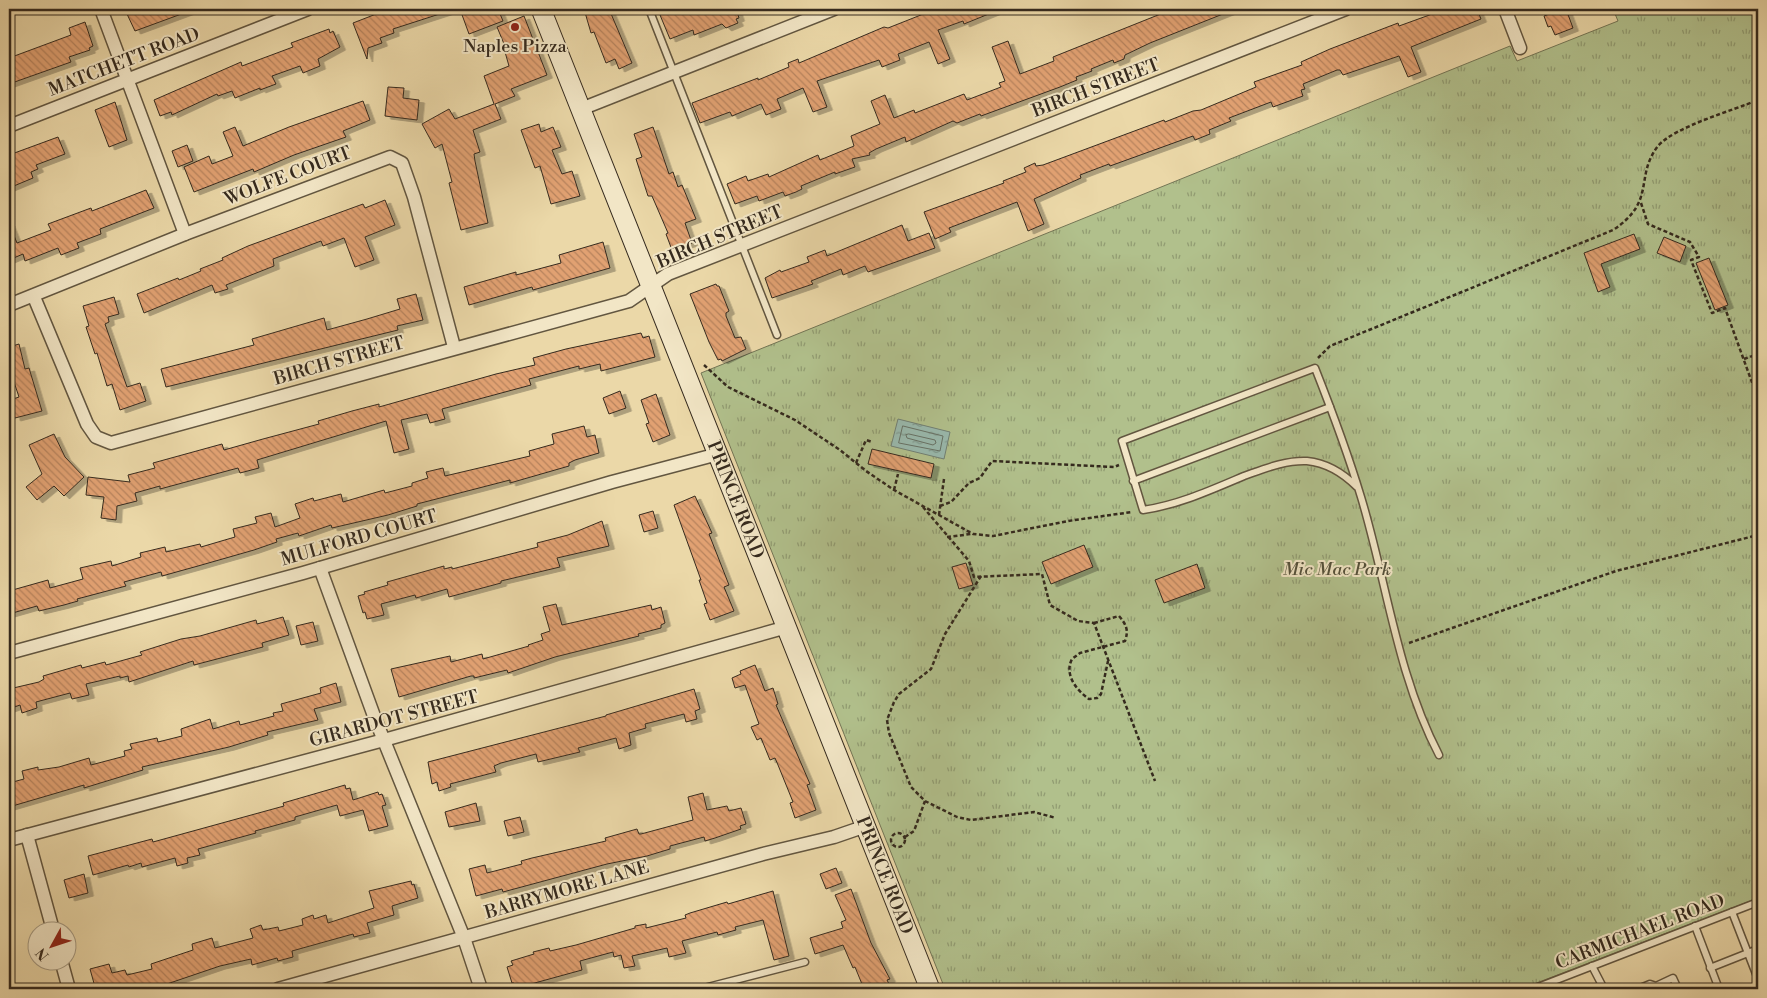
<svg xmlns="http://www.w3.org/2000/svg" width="1767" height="998" font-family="'Libre Bodoni',serif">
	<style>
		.park { fill: url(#park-tufts); stroke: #737555 }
		.water { fill: url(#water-ripples); stroke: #718074 }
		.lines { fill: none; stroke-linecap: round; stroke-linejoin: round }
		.shore { stroke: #677266; stroke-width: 1 }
		.building { fill: url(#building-back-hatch); stroke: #352a1e; filter: url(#shadow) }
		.lane-casing { stroke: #625640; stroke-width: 9 }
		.street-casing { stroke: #625640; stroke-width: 15 }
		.secondary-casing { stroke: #352a1e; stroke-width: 21 }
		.path { stroke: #352a1e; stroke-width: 2.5; stroke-dasharray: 4 2.5; stroke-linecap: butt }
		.lane { stroke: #f2e6c6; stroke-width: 6 }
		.street { stroke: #f2e6c6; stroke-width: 12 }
		.secondary { stroke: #f2e6c6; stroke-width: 19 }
		.poi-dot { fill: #8f2418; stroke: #f2e6c6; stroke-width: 2 }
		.labels { text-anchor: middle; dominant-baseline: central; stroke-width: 4; stroke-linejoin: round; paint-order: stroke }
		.poi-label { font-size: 18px; fill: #352a1e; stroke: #f2e6c6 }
		.street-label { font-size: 18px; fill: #352a1e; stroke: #f2e6c6 }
		.park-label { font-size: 18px; font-style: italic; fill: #54503a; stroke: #f2e6c6 }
	</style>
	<defs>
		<pattern id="park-tufts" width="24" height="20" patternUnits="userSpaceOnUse" patternTransform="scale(1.25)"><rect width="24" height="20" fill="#b1c08c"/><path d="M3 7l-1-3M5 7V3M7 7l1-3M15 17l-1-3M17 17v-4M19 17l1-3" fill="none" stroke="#919c72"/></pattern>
		<pattern id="water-ripples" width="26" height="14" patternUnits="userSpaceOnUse" patternTransform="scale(1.25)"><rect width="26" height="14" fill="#99b9ad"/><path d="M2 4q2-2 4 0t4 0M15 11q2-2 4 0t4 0" fill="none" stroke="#7e978c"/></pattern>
		<pattern id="building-back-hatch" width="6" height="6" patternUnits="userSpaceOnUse" patternTransform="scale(1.25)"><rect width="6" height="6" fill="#e1a172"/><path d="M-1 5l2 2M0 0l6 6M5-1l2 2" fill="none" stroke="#b7835d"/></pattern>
		<filter id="shadow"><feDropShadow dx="5.5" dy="3" stdDeviation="0" flood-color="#0004"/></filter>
	</defs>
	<rect width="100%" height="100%" fill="#ebd8a8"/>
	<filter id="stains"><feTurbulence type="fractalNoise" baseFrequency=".004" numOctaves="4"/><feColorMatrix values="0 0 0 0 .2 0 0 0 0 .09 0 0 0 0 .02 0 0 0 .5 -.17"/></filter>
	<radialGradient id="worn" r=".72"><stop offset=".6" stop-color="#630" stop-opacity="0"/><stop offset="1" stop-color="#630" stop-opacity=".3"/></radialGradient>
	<polygon class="park" points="1613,9 1758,9 1758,898 1521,989 945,989 701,373 1510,46 1517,61 1618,21"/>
	<polygon class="water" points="898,419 950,432 944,459 891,446"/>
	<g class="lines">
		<g class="shore">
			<polygon points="903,426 943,436 940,451 899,443"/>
			<polygon points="909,434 935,440 936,443 933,445 907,438 906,435"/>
		</g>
	</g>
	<g class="building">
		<polygon points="140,9 195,9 135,31 127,14"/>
		<polygon points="389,9 452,9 452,10 393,29 394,33 380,38 382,43 368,48 367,59 353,23"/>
		<polygon points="470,9 498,9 503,21 469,34 461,12"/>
		<polygon points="584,9 609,9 632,63 619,69 615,59 606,63 594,32 591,33"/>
		<polygon points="675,9 736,9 739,18 736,19 738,23 726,28 722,24 694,35 693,30 670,39 660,15"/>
		<polygon points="936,9 1001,9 964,24 963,21 938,30 950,59 938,64 929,42 898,54 900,60 882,67 879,60 817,81 827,107 813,112 803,88 777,99 781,109 766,115 761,104 732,116 730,112 700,123 692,103 758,78 758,80 789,67 788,63 798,59 799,63 884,27 888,28"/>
		<polygon points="1173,9 1233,10 1150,43 1125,55 1124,59 1114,63 1113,60 1091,69 1092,71 1076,77 1077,80 1060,87 981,116 980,114 957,123 953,121 906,142 905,137 876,149 869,153 870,155 852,159 855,167 835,174 835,172 801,186 802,189 796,192 785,196 783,192 759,201 757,196 735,204 727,184 746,176 748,181 768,174 769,177 818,155 820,160 854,146 851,136 880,124 871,101 885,95 894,118 914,110 915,113 964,94 967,100 1001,87 999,83 1005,81 992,47 1008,41 1020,74 1054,61 1053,57"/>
		<polygon points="1446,9 1477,9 1481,19 1411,47 1421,72 1408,77 1399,56 1343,75 1340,70 1337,70 1303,84 1305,89 1301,90 1303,96 1273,107 1271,102 1229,118 1231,121 1209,130 1210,134 1195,140 1193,136 1110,166 1109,164 1080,175 1081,178 1034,199 1044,224 1028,231 1017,202 949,228 951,232 935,239 924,212 1004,183 1003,181 1026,172 1024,168 1035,163 1036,166 1043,165 1164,120 1165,122 1193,111 1201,110 1256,87 1254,82 1302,65 1301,62 1330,49 1398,23 1399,26"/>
		<polygon points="1563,9 1566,9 1573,28 1555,35 1551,26 1548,27 1544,16"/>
		<polygon points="524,16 547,75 511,89 515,96 495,104 501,119 473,130 480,152 474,154 475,161 488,223 461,230 449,183 452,182 442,144 435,148 422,124 449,109 455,119 494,104 484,76 509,66 505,52 507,51 497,27"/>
		<polygon points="85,22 93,46 89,48 90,50 69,57 71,62 9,84 9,58 71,35 69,28"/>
		<polygon points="329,29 330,33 333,31 340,47 318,59 320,66 303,73 300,66 272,76 276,84 260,90 260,88 235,98 232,91 218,96 217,94 172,115 171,112 160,116 154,100 241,62 242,66 293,47 291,43"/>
		<polygon points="388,87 404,88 403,98 419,100 417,120 385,116"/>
		<polygon points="363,101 370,120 343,131 346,137 294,155 254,172 253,169 194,192 184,167 209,156 212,164 233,156 223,132 235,127 243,146 289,127"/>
		<polygon points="115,102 127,140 109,147 95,110"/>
		<polygon points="539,124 541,132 553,127 561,147 552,150 562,174 572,171 580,196 551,204 540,166 535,168 521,130"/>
		<polygon points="653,127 669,174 673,172 678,187 682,185 696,219 685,223 692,243 672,250 666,234 668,233 652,196 648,196 636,159 642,157 634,134"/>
		<polygon points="58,137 65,154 36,165 38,169 31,172 33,178 9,188 9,155"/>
		<polygon points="187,145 193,161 178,167 172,151"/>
		<polygon points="146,190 154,208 100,229 101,234 77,243 79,248 61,255 58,248 25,261 23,254 9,260 9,223 17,243 51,230 48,224 91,208 92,211"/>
		<polygon points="385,200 395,225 365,237 374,260 355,267 344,238 323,246 321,241 273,259 274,266 226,285 228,289 215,293 212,285 144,313 137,294 178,278 179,280 201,271 200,269 223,260 222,258 248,246 363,204 365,208"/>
		<polygon points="902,225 908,241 929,233 935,248 868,272 865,266 843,275 841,269 811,281 813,284 772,298 765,278 780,270 781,272 809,262 807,257 825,250 827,256"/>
		<polygon points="1634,234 1640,249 1601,264 1610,287 1598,292 1584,253"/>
		<polygon points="1664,237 1686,246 1680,262 1657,253"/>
		<polygon points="603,242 610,268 533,290 532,287 469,305 464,287 516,272 516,275 561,263 559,255"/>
		<polygon points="1709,258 1728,305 1715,310 1696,263"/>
		<polygon points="716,284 717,286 719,286 729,311 726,313 726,316 735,338 741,337 746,349 722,361 721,359 718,360 709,342 690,294"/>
		<polygon points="416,294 423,320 397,326 398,330 166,387 161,369 254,345 252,339 324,318 327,330 367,319 400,309 397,299"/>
		<polygon points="114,297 119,314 108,317 109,322 105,324 127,387 140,383 146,401 120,410 112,384 107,386 97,353 95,354 86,327 89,326 83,306"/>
		<polygon points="641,333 643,338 649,336 655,357 601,371 600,364 579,369 579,366 529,379 531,385 442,409 445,419 430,423 427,414 401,420 409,449 394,453 386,421 257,460 259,468 240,473 238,468 160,489 160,486 135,493 137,501 117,506 116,520 101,518 104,497 86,495 88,477 130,482 128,475 155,468 153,463 222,444 224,450 263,439 319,424 318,421 352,411 379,404 379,407 496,374 535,365 533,358 566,349"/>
		<polygon points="19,344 25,369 29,368 42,411 15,418 10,400 19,397 9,367 9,347"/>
		<polygon points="620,391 626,408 609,414 603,398"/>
		<polygon points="656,394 670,435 653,442 646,424 649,423 641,400"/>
		<polygon points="584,426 587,437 595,435 599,453 575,460 569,463 569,466 510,483 510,480 417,504 417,506 388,515 332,528 331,525 299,536 298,533 276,539 277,542 254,550 198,566 162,576 161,572 124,582 126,586 77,599 78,601 64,605 39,611 37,606 9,614 9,591 48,580 50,588 83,579 80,568 111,561 112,566 141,557 140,553 165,547 166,552 200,544 201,547 235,537 233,529 257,523 255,517 271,513 275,527 300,518 295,504 313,498 314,501 341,494 343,502 384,490 385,493 412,486 412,483 428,478 426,472 443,468 445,476 530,456 529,451 554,444 552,434"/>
		<polygon points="54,434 65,457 84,477 64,496 54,486 37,500 26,487 42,474 29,445"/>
		<polygon points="872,449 934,464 931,478 868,464"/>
		<polygon points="695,496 712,533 709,534 729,585 724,587 734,611 710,620 704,604 707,603 699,580 701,580 674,505"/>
		<polygon points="653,511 658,528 644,532 639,515"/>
		<polygon points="602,521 609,546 557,558 560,567 501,581 501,583 449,597 447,589 416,598 415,595 381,604 384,615 367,619 365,612 363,613 358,596 365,594 364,592 388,585 387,582 444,566 444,569 452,567 452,569 538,547 537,543 568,535"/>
		<polygon points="1084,545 1093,567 1051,584 1042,562"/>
		<polygon points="966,563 973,585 959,589 952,567"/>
		<polygon points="1197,564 1205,588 1164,603 1155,580"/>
		<polygon points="556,604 562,625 651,605 652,610 661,607 665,623 661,625 661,628 638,634 639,636 555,657 508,673 507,670 474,678 474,676 471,676 399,697 391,669 450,656 451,662 482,654 483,659 529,646 528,645 543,640 541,634 550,631 543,607"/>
		<polygon points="283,617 289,635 262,643 263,647 194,665 193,661 129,682 128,676 120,678 120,676 86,684 89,695 72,699 70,693 36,702 37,708 22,713 20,705 9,709 9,689 39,682 44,679 43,676 81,665 82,668 105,662 106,665 142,655 140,652 181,639 200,636 256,620 257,624"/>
		<polygon points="313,622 318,641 301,645 296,626"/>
		<polygon points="755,665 765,691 773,688 778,704 776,705 810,784 807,785 816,810 795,818 790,803 793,802 778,765 775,758 770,760 761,738 757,740 751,727 759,724 745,685 735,688 732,678 741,674 740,671"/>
		<polygon points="336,683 341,702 314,709 318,720 267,732 268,735 229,747 142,767 143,770 84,788 84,785 9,807 9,783 24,779 22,771 38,767 38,770 59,767 89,758 91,765 125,756 124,751 132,749 130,744 157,738 158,742 182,736 181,729 210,719 213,729 239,721 240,725 274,716 273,713 283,711 281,704 321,693 320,688"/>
		<polygon points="694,689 700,709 695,711 697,719 686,722 684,714 645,724 646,728 629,733 631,745 619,749 616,738 578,748 580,752 538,762 536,754 501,763 494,766 496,772 450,784 451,787 439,791 437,782 432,784 428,762 606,716 606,715"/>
		<polygon points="345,785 346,789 350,788 353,800 378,792 379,795 382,794 386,805 382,806 388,826 369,831 363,810 340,816 337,805 295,817 295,820 255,831 256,833 198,849 200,855 187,858 188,863 177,866 175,858 142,867 141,863 129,867 128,865 93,875 88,856 152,839 153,842 284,806 283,803"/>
		<polygon points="703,793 707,810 727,806 729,811 741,808 746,824 740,826 741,829 715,838 705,841 704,837 670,846 670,849 647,856 607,864 503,892 502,889 476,896 469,869 485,865 487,873 522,864 521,861 532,858 606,841 605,838 637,829 639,834 641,834 693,820 688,797"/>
		<polygon points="476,803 480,821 449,827 445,812"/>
		<polygon points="520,817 524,832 508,836 504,821"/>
		<polygon points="836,868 842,883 826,889 820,874"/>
		<polygon points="84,874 88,893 69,898 64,880"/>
		<polygon points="411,881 412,885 414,884 418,898 392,906 394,915 367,923 370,933 354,937 353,934 292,951 293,957 278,961 277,958 252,965 251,959 220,966 161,986 162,989 104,989 103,985 95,987 90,969 109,964 112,973 125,970 127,975 152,969 151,964 193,950 192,944 212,938 215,948 253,938 250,929 261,925 263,930 278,927 279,931 303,925 302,919 313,915 314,919 326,915 328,923 374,908 369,891"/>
		<polygon points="851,889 871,943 890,979 887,980 889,984 875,989 864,989 855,967 853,968 843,945 815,954 810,938 843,928 841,922 846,920 835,895"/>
		<polygon points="773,891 789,956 774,960 763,920 735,927 736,930 718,935 717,932 682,941 686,953 669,957 667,948 632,956 635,966 624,968 621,955 614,957 613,952 580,961 582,970 531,984 532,989 516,989 514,983 512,983 507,967 513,965 511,961 534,954 533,952 549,948 550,951 576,945 635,928 635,926 646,924 646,928 686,918 685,915 690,913 727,902 728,904"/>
	</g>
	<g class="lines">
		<g class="lane-casing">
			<g id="lane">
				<polyline points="649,9 777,335"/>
				<polyline points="1133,481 1330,407"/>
				<path d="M1357 487C1343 473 1327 463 1307 461 1285 460 1264 469 1244 476 1211 490 1178 505 1143 510L1122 441 1315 368C1332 411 1348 454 1361 497 1387 583 1397 675 1439 755"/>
				<polyline points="1732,912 1758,979"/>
				<polyline points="1695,926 1719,989"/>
				<polyline points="1592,966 1604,989"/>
				<polyline points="1710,968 1758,949"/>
				<polyline points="700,989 805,962"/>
				<polyline points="1533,989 1758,902"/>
				<polyline points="1638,989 1650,984 1656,986 1673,978 1678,989"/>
			</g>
		</g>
		<g class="street-casing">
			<g id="street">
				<polyline points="101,9 185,234"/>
				<polyline points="1505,9 1520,48"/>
				<polyline points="581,109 834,9"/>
				<polyline points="9,126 308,9"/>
				<polyline points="34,297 87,424 96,437 111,443 629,301 668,274 1346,9"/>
				<polyline points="9,305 185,234 390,157 402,163 414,197 454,347"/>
				<polyline points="320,568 374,716 464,938 481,989"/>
				<polyline points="9,653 303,573 612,482 718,454"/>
				<polyline points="27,835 53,930"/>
				<polyline points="9,840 384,740 787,627"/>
				<polyline points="61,960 69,989"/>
				<polyline points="278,989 763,854 834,837 866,826"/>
			</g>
		</g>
		<g class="secondary-casing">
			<g id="secondary">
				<path id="s1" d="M541 9 930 989"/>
			</g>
		</g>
		<g class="path">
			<polyline points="1641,203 1648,224 1690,242 1699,257 1691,260 1712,313 1725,308 1758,399"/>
			<path d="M1318 358 1330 346 1613 230C1657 201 1634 177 1658 146 1674 127 1734 110 1758 100"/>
			<polyline points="1744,359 1758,354"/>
			<polyline points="704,365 728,387 795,420 840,450 866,471 894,490 973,534 993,536 1068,521 1132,512"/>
			<polyline points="856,463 866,440 872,442"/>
			<polyline points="894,490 898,474"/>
			<polyline points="940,506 951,502 969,483 980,478 992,461 1114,467 1119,465"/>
			<polyline points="923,507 969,561 974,577 1042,574 1050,605 1078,621 1094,623 1155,781"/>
			<polyline points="939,515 944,479"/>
			<polyline points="947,537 971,534"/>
			<polyline points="981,576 945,634 931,669 899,694 894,702 887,720 889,733 911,787 925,801 957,817 971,820 1034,812 1056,818"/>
			<path d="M1094 623 1119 616C1126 624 1129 630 1125 641L1080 653 1072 659C1064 674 1076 690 1089 699L1097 698 1101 694 1108 661"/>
			<polyline points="1409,643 1616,571 1758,535"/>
			<circle cx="898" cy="840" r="7"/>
			<polyline points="905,837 914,831 925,801"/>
		</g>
		<use href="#lane" class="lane"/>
		<use href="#street" class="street"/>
		<use href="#secondary" class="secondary"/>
	</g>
	<circle class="poi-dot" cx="515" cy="27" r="5"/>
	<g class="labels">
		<g class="poi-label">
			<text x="515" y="46">Naples Pizza</text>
		</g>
		<g class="street-label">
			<text transform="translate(124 62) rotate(-21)">MATCHETT ROAD</text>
			<text transform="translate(1096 88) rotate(-21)">BIRCH STREET</text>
			<text transform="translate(288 176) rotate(-21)">WOLFE COURT</text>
			<text transform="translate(720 237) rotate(-23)">BIRCH STREET</text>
			<text transform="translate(339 361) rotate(-16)">BIRCH STREET</text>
			<text stroke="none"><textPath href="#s1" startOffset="528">PRINCE ROAD</textPath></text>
			<text transform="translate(359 538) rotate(-16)">MULFORD COURT</text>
			<text transform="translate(394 719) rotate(-15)">GIRARDOT STREET</text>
			<text stroke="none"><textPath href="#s1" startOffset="932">PRINCE ROAD</textPath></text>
			<text transform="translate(567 890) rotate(-16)">BARRYMORE LANE</text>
			<text transform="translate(1640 932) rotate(-21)">CARMICHAEL ROAD</text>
		</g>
		<g class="park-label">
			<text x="1337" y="569">Mic Mac Park</text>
		</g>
	</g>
	<rect width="1767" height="998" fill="none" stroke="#ebd8a8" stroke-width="30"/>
	<rect x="10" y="10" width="1747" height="978" fill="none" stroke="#352a1e" stroke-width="2.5"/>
	<rect x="15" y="15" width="1737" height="968" fill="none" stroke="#352a1e"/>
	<g transform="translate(52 946) rotate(230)"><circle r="24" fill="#f2e6c6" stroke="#a69b83"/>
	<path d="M0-4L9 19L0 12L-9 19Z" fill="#8f2418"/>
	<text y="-8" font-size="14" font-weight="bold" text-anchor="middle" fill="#352a1e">N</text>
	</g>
	<rect width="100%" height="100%" filter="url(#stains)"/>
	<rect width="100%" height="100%" fill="url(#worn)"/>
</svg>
